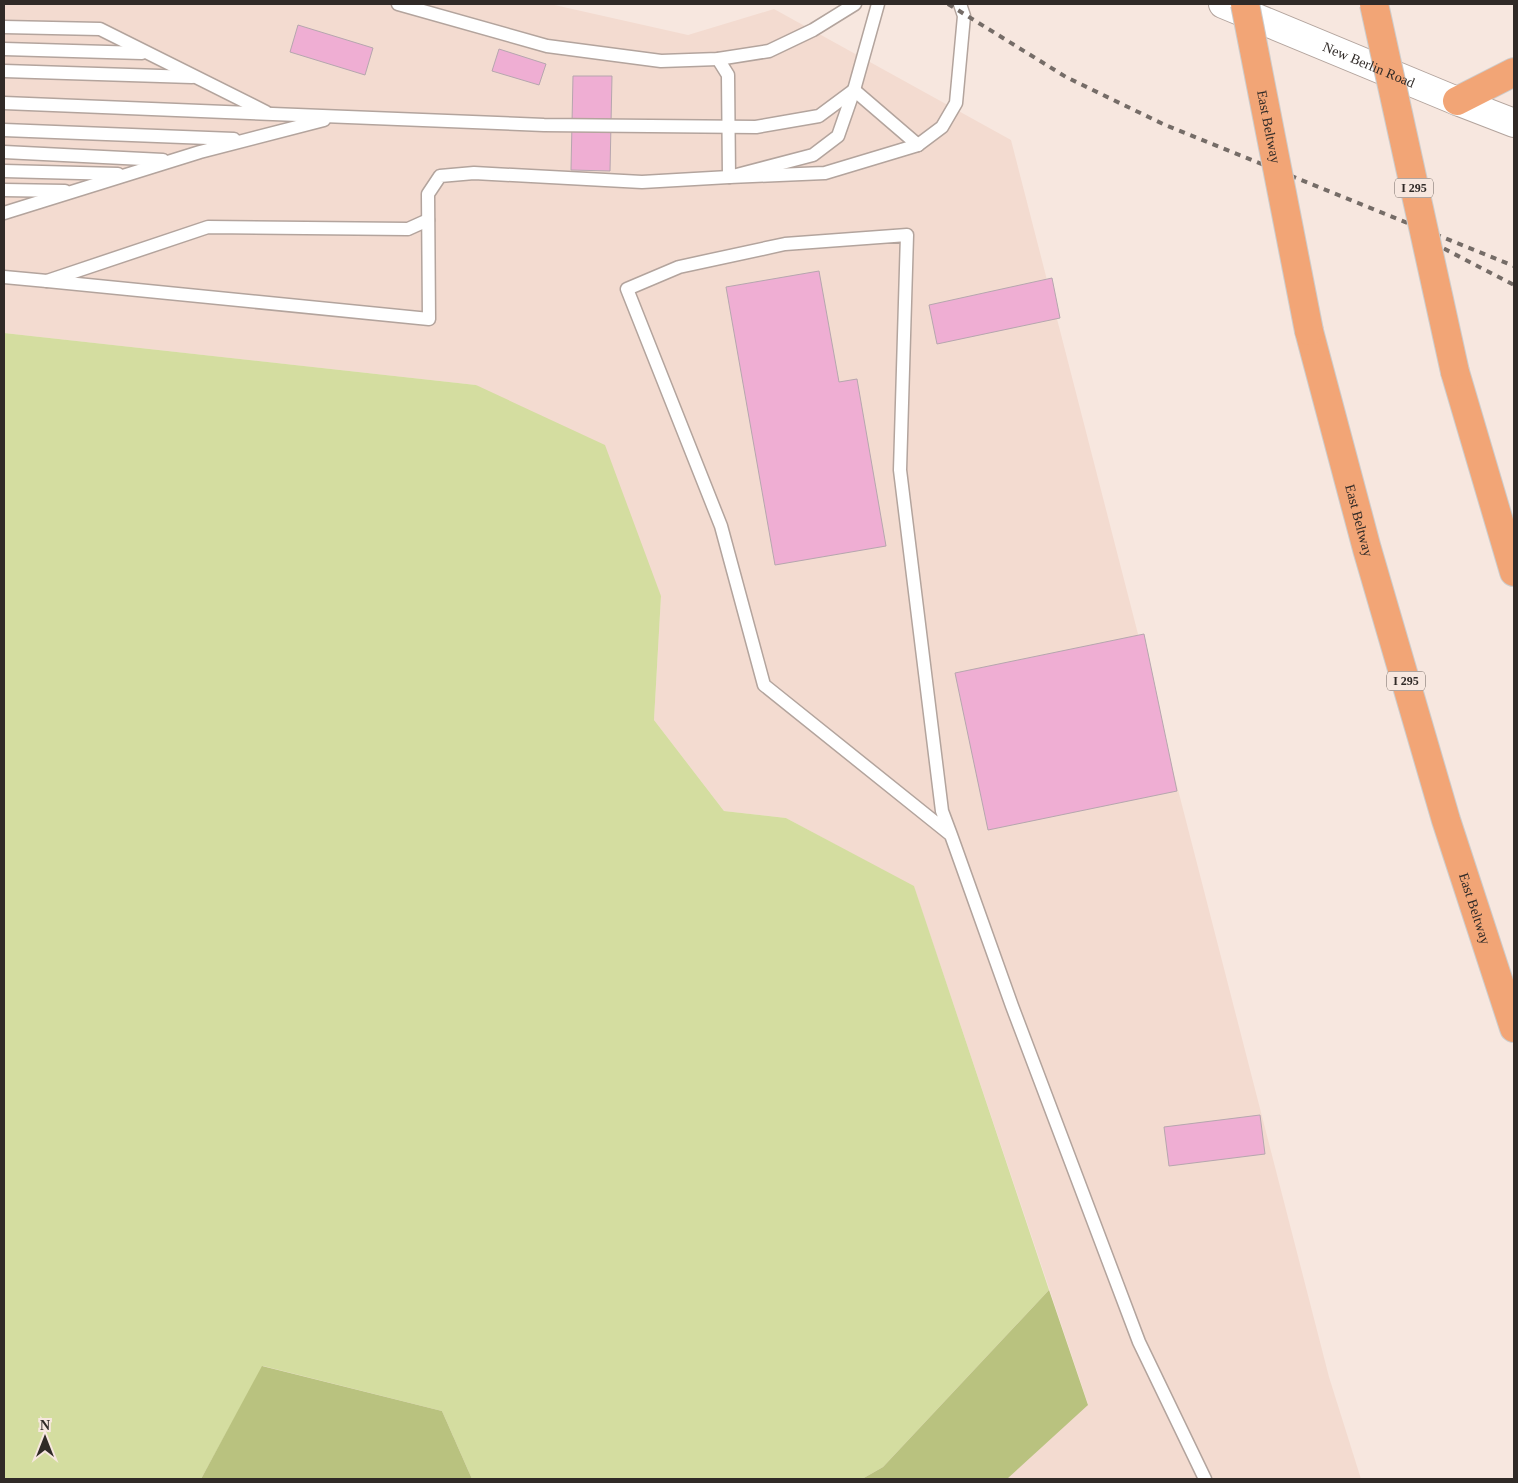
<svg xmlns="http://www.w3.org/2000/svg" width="1518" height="1483" font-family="'Times New Roman',serif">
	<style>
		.industrial { fill: #f3dbd0 }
		.green { fill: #d4dda0 }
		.forest { fill: #b9c27f }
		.building { fill: #efaed3; stroke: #b6a6ae }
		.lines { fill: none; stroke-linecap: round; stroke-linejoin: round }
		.service-casing { stroke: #b3a49d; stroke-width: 15 }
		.tertiary-casing { stroke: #b3a49d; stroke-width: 30 }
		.motorway-casing { stroke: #cdcccb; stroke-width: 30 }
		.service { stroke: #fff; stroke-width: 12 }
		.tertiary { stroke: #fff; stroke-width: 28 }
		.motorway { stroke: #f2a576; stroke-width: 28 }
		.rail { stroke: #756c67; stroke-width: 4; stroke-dasharray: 6 6; stroke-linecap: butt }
		.motorway-bridge-casing { stroke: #cdcccb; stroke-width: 30; stroke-linecap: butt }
		.motorway-bridge { stroke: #f2a576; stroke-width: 28 }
		.labels { text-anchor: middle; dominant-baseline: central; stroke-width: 4; stroke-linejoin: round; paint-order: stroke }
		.shield { fill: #f7e7df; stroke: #6c635e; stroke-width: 1 }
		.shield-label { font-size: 12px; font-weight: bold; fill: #302a27 }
		.street-label { font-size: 14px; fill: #302a27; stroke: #f7e7df }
	</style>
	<rect width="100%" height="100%" fill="#f7e7df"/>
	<polygon class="industrial" points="4,4 550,4 688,35 774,9 1011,140 1329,1377 1361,1479 1007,1479 1088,1404 914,887 786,818 724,811 654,720 661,596 476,385 4,333"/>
	<polygon class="green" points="4,333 476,385 605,445 661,596 654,720 724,811 786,818 914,886 1049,1290 883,1467 862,1479 472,1479 442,1411 263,1366 201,1479 4,1479"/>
	<g class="forest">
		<polygon points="1049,1290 1088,1405 1007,1479 862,1479 883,1467"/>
		<polygon points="262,1366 442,1411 472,1479 201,1479"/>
	</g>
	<g class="building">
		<polygon points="298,25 373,48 365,75 290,52"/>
		<polygon points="499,49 546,64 539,85 492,71"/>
		<polygon points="573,76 612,76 610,171 571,170"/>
		<polygon points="819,271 839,382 857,379 886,546 775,565 726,287"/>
		<polygon points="1052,278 1060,318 937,344 929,305"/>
		<polygon points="1144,634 1177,791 988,830 955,673"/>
		<polygon points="1260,1115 1265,1154 1169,1166 1164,1127"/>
	</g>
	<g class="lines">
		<g class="service-casing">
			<g id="service">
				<polyline points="398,4 547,46 661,61 718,59 769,51 813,30 855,4"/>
				<polyline points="4,27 100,29 266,112"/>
				<polyline points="4,49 142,53"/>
				<polyline points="718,59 728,75 729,177 825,173 918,145 942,127 956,103 964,16 960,4"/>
				<polyline points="4,71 192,77"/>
				<polyline points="854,90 918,145"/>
				<polyline points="4,103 544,125 756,127 819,116 854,90"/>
				<polyline points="4,130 234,139"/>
				<polyline points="4,152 163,160"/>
				<polyline points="4,171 118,174"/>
				<polyline points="4,190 65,191"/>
				<polyline points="4,213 200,152 324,120"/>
				<polyline points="4,277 47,281 208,227 408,229 428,220"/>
				<polyline points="47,281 429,319 428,194 440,176 474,173 642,182 729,177 813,155 838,136 854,90 878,4"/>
				<polyline points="951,835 764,685 721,526 627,289 679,267 785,244 907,235 900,470 942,811 951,835 1012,1006 1139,1342 1205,1479"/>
			</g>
		</g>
		<g class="tertiary-casing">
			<g id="tertiary">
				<path id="s1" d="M1223 4 1457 101 1514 123"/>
			</g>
		</g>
		<g class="motorway-casing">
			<g id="motorway">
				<polyline points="1457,101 1514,72"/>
				<path id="s2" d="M1309 331 1367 549 1446 820 1514 1028"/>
				<polyline points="1455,372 1514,572"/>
			</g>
		</g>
		<use href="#service" class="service"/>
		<use href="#tertiary" class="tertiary"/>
		<use href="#motorway" class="motorway"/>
		<g class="rail">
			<polyline points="948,4 1066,77 1163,124 1514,266"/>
			<polyline points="1412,232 1514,285"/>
		</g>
		<g class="motorway-bridge-casing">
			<g id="motorway-bridge">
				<path id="s3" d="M1245 4 1309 331"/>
				<polyline points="1374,4 1455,372"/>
			</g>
		</g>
		<use href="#motorway-bridge" class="motorway-bridge"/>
	</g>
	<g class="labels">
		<g class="shield">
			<rect x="1395" y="178.5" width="38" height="19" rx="4"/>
			<rect x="1387" y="671.5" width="38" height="19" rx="4"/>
		</g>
		<g class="shield-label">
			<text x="1414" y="188">I 295</text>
			<text x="1406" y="681">I 295</text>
		</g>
		<g class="street-label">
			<text stroke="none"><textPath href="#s1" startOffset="158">New Berlin Road</textPath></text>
			<text stroke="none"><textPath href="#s3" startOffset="125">East Beltway</textPath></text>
			<text stroke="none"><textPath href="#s2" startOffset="196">East Beltway</textPath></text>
			<text stroke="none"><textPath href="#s2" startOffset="601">East Beltway</textPath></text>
		</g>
	</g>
	<rect width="1518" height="1483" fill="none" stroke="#302a27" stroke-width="10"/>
	<g transform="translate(45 1438)" stroke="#f7e7df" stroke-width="4" paint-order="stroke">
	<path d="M0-4L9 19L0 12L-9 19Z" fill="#302a27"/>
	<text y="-8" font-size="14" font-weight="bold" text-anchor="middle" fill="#302a27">N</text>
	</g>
</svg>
